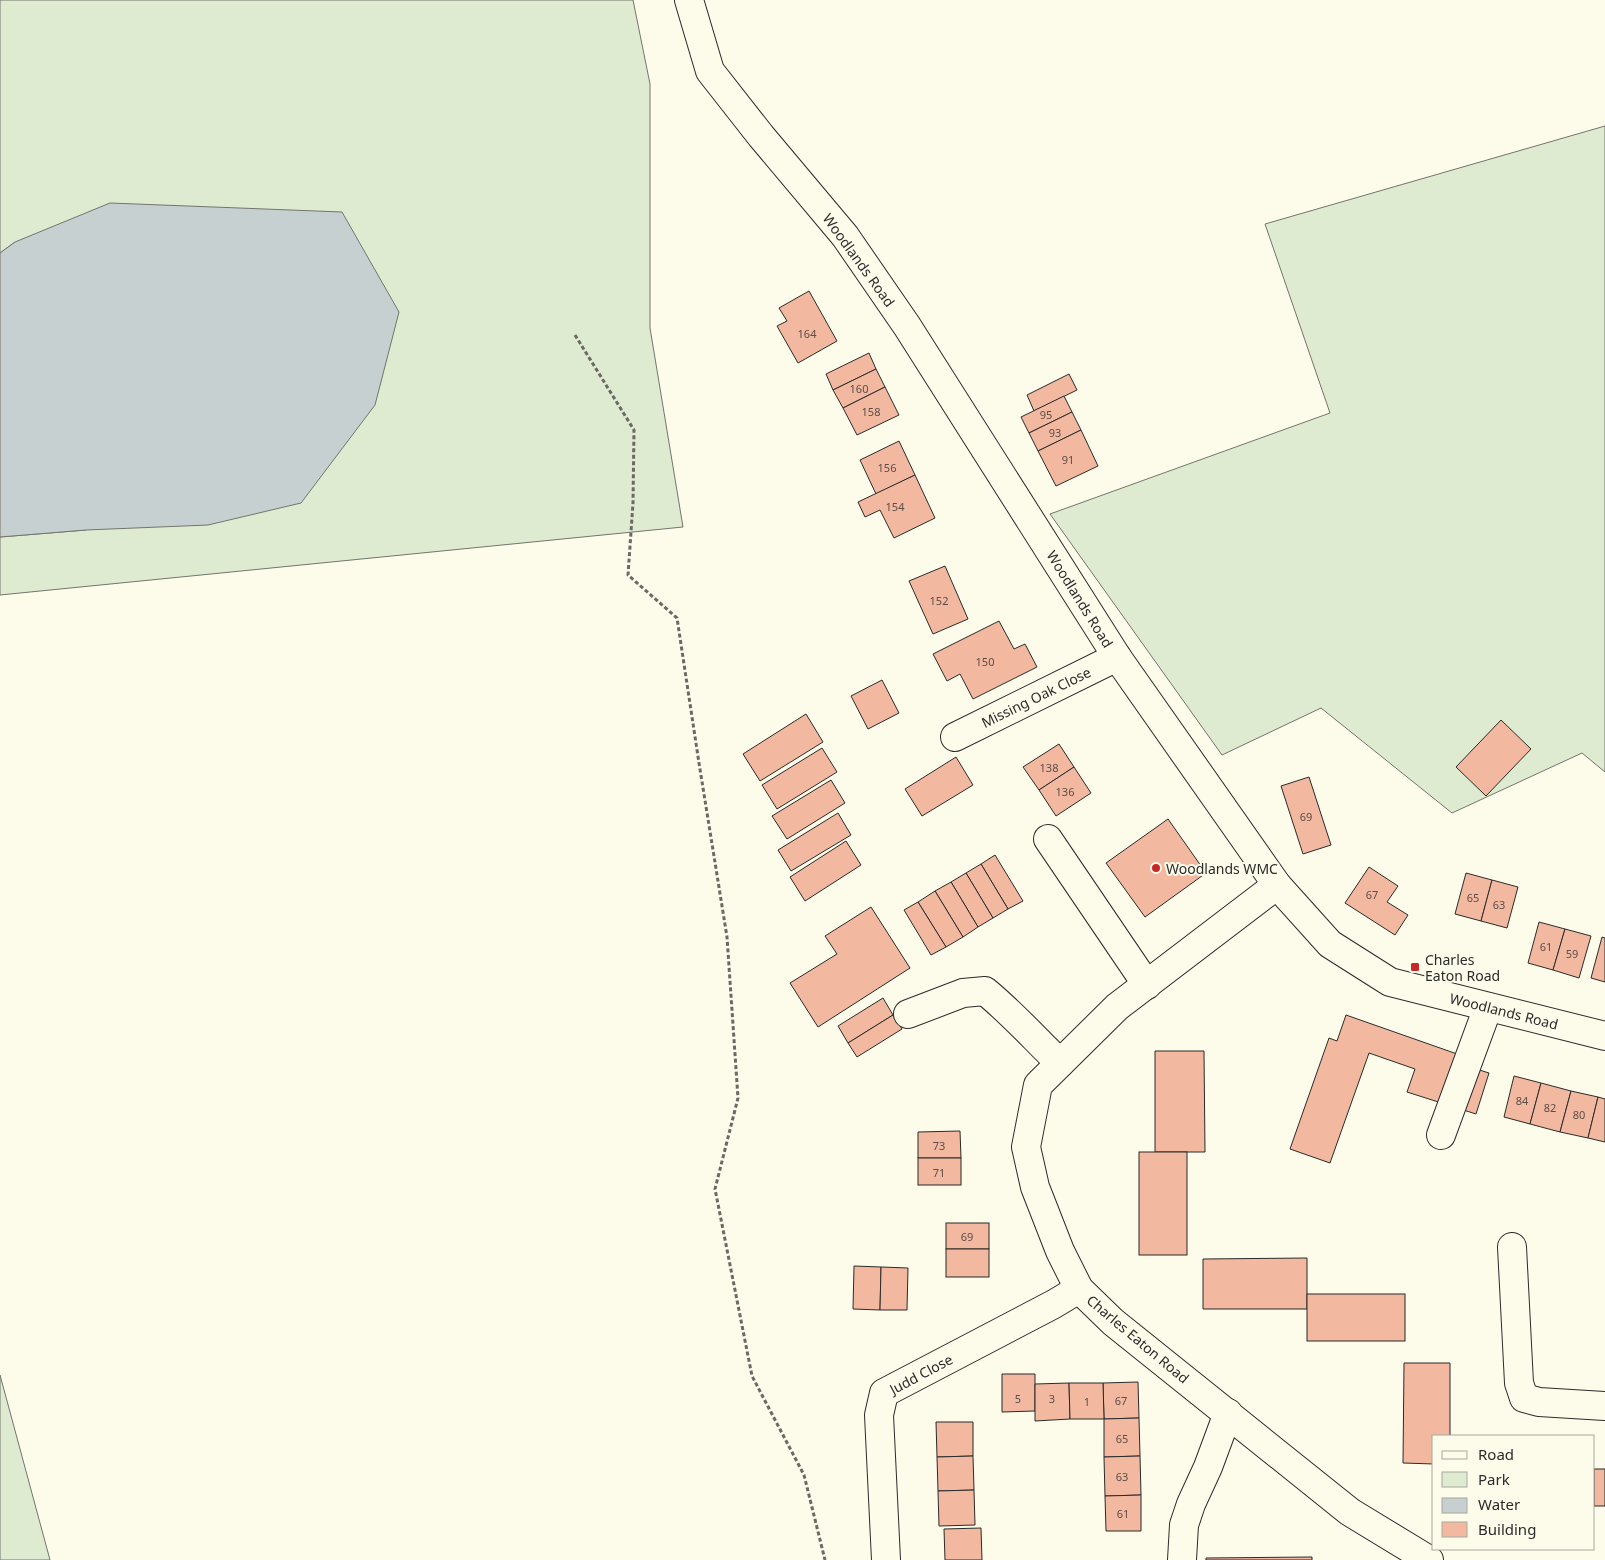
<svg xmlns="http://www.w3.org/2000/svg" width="1605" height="1560" font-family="'Noto Sans',sans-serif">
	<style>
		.green { fill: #deebd1; stroke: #74746e }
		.water { fill: #c7d0d0; stroke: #74746e }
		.building { fill: #f2b8a0; stroke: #2b2b2b }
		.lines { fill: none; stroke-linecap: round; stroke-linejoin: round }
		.minor-casing { stroke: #2b2b2b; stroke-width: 30 }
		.path { stroke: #6a6964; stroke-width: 3; stroke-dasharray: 4 2.5; stroke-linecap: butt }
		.minor { stroke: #fdfbea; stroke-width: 28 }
		.poi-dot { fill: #c62828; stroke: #fdfbea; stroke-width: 2 }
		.labels { text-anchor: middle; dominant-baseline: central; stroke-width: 4; stroke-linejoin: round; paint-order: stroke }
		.number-label { font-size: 11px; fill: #5d4e48 }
		.street-label { font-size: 14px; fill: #2b2b2b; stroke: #fdfbea }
		.poi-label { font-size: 14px; fill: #2b2b2b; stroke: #fdfbea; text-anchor: start }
	</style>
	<rect width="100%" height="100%" fill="#fdfbea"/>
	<g class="green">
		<polygon points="0,0 633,0 650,84 650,328 683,527 0,595 0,537 86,530 15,242 0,253"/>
		<polygon points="1605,126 1605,772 1582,753 1452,813 1321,708 1222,755 1050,514 1330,413 1265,224"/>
		<polygon points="0,1375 50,1560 0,1560"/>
	</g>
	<polygon class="water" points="110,203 342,212 399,312 375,405 301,503 208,525 86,530 0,537 0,253 15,242"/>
	<g class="building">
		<polygon points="809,291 837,341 798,363 777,326 787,321 779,308"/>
		<polygon points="869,353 876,369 833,390 826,374"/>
		<polygon points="876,369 885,387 843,408 833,390"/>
		<polygon points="1069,374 1077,390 1034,411 1027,395"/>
		<polygon points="885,387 899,415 857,435 843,408"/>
		<polygon points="1064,396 1072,412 1029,433 1021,417"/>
		<polygon points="1072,412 1081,430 1038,451 1029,433"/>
		<polygon points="1081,430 1098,466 1056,486 1038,451"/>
		<polygon points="899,441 915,475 876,494 860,460"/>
		<polygon points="915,475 935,518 894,538 880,510 865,517 858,502"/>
		<polygon points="945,566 968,619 933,634 909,581"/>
		<polygon points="999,621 1014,649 1025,644 1037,667 973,699 960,674 947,681 933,654"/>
		<polygon points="882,680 899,713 868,729 851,696"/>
		<polygon points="806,714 823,742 760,781 743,754"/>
		<polygon points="1501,720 1531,749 1486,796 1456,767"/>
		<polygon points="1059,744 1074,767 1039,790 1023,767"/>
		<polygon points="822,748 837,772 777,809 762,785"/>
		<polygon points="956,757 973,785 922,816 905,789"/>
		<polygon points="1074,767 1091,793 1056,816 1039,790"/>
		<polygon points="1309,777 1331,845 1303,854 1281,786"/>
		<polygon points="831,780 845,803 787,839 772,816"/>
		<polygon points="838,813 851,835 791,871 778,850"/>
		<polygon points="1168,819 1206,873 1145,917 1106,863"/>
		<polygon points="846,841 861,865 805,901 790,877"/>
		<polygon points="995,855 1023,901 1008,909 981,864"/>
		<polygon points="981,864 1008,909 993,918 966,873"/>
		<polygon points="1369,867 1398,886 1387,902 1408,915 1395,935 1345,903"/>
		<polygon points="966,873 993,918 978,927 951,882"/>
		<polygon points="1466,873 1492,880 1481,921 1455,914"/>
		<polygon points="1492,880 1518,887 1507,928 1481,921"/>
		<polygon points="951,882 978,927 963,937 935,891"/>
		<polygon points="935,891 963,937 946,947 918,902"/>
		<polygon points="918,902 946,947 931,955 904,910"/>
		<polygon points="871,907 910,968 818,1027 790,983 837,954 825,936"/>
		<polygon points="1539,922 1565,929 1553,970 1528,963"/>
		<polygon points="1565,929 1591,936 1579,978 1553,970"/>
		<polygon points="1602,937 1605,938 1605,982 1591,978"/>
		<polygon points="883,998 893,1015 848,1043 838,1026"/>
		<polygon points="893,1015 902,1029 857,1057 848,1043"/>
		<polygon points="1346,1015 1460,1055 1457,1063 1489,1073 1476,1114 1407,1092 1415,1069 1369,1053 1330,1163 1290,1149 1329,1038 1337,1041"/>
		<polygon points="1155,1051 1204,1051 1205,1152 1155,1152"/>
		<polygon points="1514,1076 1541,1083 1530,1124 1504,1117"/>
		<polygon points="1541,1083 1571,1091 1560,1132 1530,1124"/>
		<polygon points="1571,1091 1598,1097 1588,1138 1560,1132"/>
		<polygon points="1598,1097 1605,1099 1605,1142 1588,1138"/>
		<polygon points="960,1131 961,1158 918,1158 918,1132"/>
		<rect x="1139" y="1152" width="48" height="103"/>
		<rect x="918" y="1158" width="43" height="27"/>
		<rect x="946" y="1223" width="43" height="26"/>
		<rect x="946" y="1249" width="43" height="28"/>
		<polygon points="1307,1258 1307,1309 1203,1309 1203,1259"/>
		<polygon points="854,1266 881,1267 880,1310 853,1309"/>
		<polygon points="881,1267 908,1268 907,1310 880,1310"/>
		<rect x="1307" y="1294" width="98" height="47"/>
		<polygon points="1404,1363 1450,1363 1450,1436 1434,1436 1434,1464 1403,1463"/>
		<polygon points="1002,1374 1035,1374 1035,1411 1002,1412"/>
		<polygon points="1138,1382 1139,1418 1104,1419 1103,1383"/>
		<polygon points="1069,1383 1070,1419 1035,1421 1035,1384"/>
		<polygon points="1069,1383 1103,1383 1104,1419 1070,1419"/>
		<polygon points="1139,1418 1140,1456 1104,1457 1104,1419"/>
		<polygon points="936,1422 973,1422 973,1456 937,1457"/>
		<polygon points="973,1456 974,1490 938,1491 937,1457"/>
		<polygon points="1140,1456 1141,1495 1105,1496 1104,1457"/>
		<rect x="1594" y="1469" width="11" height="37"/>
		<polygon points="974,1490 975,1525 939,1526 938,1491"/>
		<polygon points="1141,1495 1141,1531 1106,1531 1105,1496"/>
		<polygon points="981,1528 982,1560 945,1560 944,1529"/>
		<polygon points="1312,1557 1312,1560 1206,1560 1206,1558"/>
	</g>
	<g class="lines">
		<g class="minor-casing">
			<g id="minor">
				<polyline points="689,0 710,71 761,136 845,236 907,326 1117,657 1277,885 1330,944 1390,982 1605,1036"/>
				<polyline points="955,737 1117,657"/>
				<polyline points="1048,839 1147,985"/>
				<polyline points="1277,885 1117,1007 1038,1085 1026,1147 1035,1187 1060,1251 1079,1289 1113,1322 1350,1512 1429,1560"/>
				<path d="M908 1014 963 993 985 991C1012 1013 1035 1039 1060 1063"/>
				<polyline points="1441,1135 1488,1007"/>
				<polyline points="1512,1247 1519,1383 1524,1398 1539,1402 1605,1406"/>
				<polyline points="886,1560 879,1415 884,1393 1054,1304 1079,1289"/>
				<polyline points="1182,1560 1184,1525 1191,1504 1208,1467 1228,1413"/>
			</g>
		</g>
		<polyline class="path" points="575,335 634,430 633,503 628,575 677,618 699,763 727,937 738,1098 715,1189 752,1376 804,1475 825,1560"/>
		<use href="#minor" class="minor"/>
	</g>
	<g class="poi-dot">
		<circle cx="1156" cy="868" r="5"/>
		<rect x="1410" y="962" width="10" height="10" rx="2.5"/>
	</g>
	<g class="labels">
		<g class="number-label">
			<text x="807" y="333">164</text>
			<text x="859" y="388">160</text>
			<text x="871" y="411">158</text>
			<text x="1046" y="414">95</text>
			<text x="1055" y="432">93</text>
			<text x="1068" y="459">91</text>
			<text x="887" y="467">156</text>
			<text x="895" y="506">154</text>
			<text x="939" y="600">152</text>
			<text x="985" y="661">150</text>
			<text x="1049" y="767">138</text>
			<text x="1065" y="791">136</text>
			<text x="1306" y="816">69</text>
			<text x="1372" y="894">67</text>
			<text x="1473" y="897">65</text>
			<text x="1499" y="904">63</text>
			<text x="1546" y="946">61</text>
			<text x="1572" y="953">59</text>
			<text x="1522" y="1100">84</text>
			<text x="1550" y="1107">82</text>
			<text x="1579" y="1114">80</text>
			<text x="939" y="1145">73</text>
			<text x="939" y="1172">71</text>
			<text x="967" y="1236">69</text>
			<text x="1018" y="1398">5</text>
			<text x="1052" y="1398">3</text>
			<text x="1121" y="1400">67</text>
			<text x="1087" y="1401">1</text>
			<text x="1122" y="1438">65</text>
			<text x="1122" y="1476">63</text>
			<text x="1123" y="1513">61</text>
		</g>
		<g class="street-label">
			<text transform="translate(859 260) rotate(54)">Woodlands Road</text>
			<text transform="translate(1080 599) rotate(58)">Woodlands Road</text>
			<text transform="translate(1036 697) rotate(-26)">Missing Oak Close</text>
			<text transform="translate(1504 1011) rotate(14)">Woodlands Road</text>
			<text transform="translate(1138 1339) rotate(40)">Charles Eaton Road</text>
			<text transform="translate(921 1374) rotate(-28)">Judd Close</text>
		</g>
		<g class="poi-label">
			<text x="1166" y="868">Woodlands WMC</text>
			<text x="1425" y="959">Charles<tspan x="1425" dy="16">Eaton Road</tspan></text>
		</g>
	</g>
	<rect x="1432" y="1435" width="162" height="115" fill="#fdfbea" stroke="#a9a89e"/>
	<rect x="1442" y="1451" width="25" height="8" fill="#fdfbea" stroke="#a9a89e"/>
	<text x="1478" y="1460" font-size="15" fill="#2b2b2b">Road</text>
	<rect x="1442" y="1472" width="25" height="15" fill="#deebd1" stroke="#a9a89e"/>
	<text x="1478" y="1485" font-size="15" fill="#2b2b2b">Park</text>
	<rect x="1442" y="1498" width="25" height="15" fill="#c7d0d0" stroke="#a9a89e"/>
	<text x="1478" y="1510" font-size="15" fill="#2b2b2b">Water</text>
	<rect x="1442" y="1522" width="25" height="15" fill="#f2b8a0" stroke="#a9a89e"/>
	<text x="1478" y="1535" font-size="15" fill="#2b2b2b">Building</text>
</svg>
